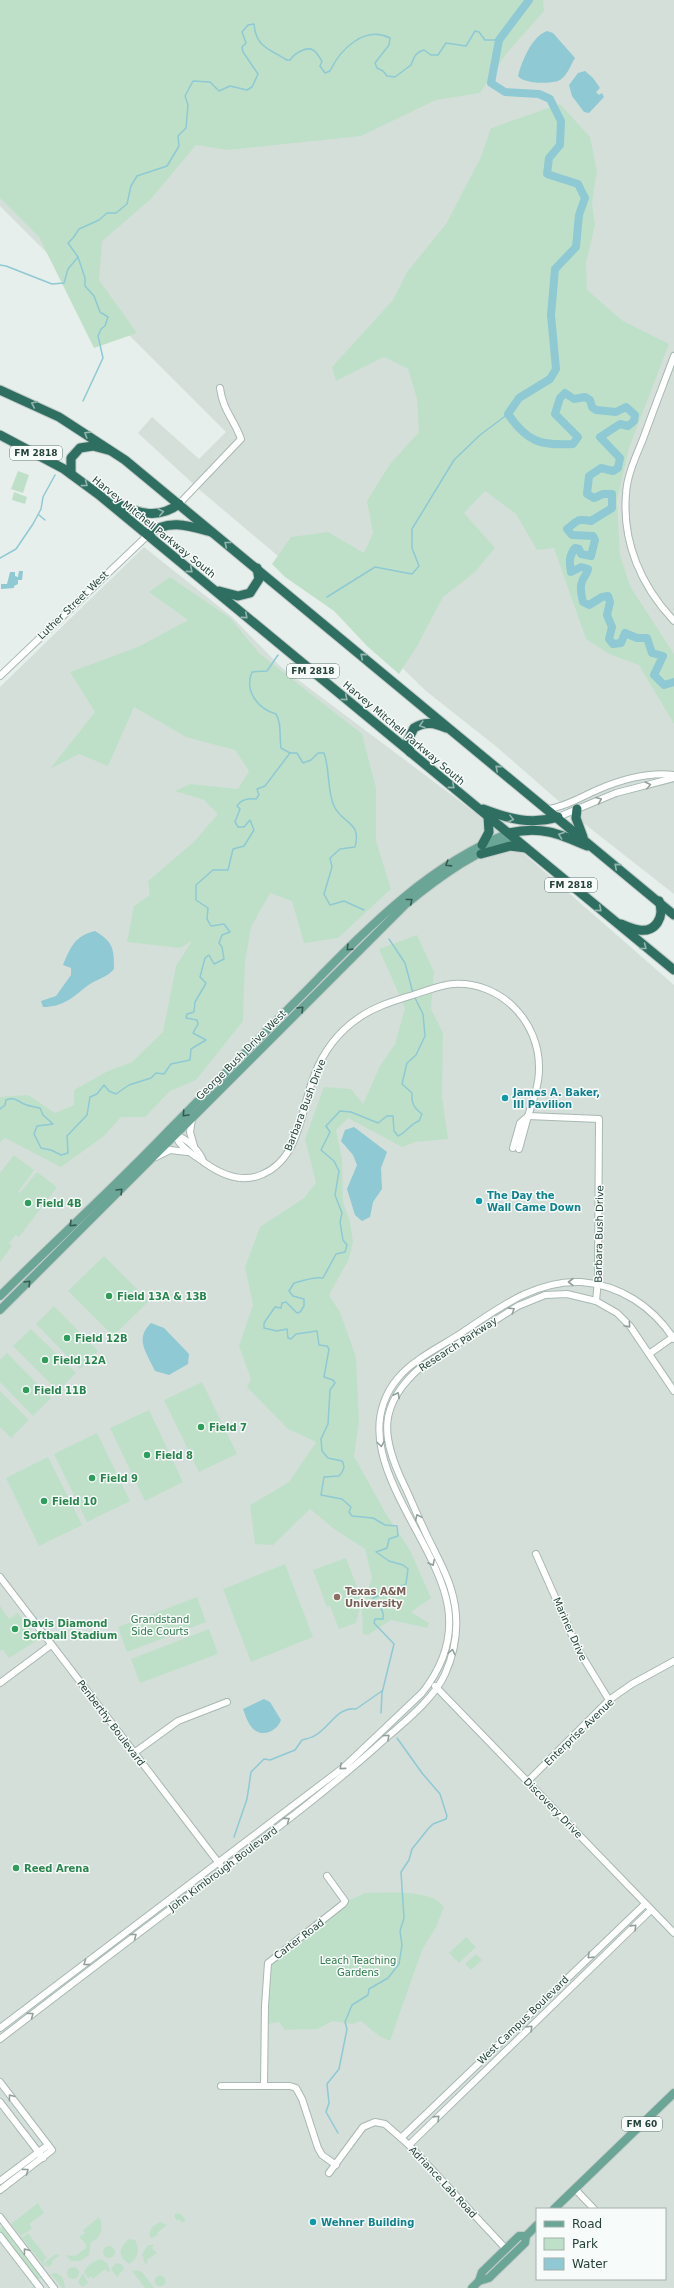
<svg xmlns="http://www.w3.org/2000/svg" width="674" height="2288" font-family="'DejaVu Sans',sans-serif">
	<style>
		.built { fill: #d4dfda; fill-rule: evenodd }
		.green { fill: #bfe0c8 }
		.water { fill: #8ec9d4 }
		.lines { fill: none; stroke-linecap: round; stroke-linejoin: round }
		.stream { stroke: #8ec9d4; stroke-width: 1.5 }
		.river { stroke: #8ec9d4; stroke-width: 8 }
		.minor-casing { stroke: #a8b8b2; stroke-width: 8 }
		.major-casing { stroke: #c2cac8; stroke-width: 10 }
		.highway-casing { stroke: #c2cac8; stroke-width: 11 }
		.minor { stroke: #fff; stroke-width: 6 }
		.major { stroke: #6aa596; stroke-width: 8 }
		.highway { stroke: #2f6f62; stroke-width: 9 }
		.oneway { stroke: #93b5ae }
		.oneway2 { stroke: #92a09c }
		.oneway3 { stroke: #365b51 }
		.culture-dot { fill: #0f9aa8; stroke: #f7fbf9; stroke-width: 1.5 }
		.leisure-dot { fill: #2e9e5b; stroke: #f7fbf9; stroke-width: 1.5 }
		.education-dot { fill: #8d6e63; stroke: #f7fbf9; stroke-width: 1.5 }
		.labels { text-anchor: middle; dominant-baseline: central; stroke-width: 3; stroke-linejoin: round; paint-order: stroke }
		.shield { fill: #f7fbf9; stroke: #637a73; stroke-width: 1 }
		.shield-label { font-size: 9px; font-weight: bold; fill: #24423a }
		.street-label { font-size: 10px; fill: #24423a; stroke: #f7fbf9 }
		.culture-label { font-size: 10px; font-weight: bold; fill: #0d838f; stroke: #f7fbf9; text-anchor: start }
		.leisure-label { font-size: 10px; font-weight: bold; fill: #27864d; stroke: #f7fbf9; text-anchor: start }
		.education-label { font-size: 10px; font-weight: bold; fill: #785e54; stroke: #f7fbf9; text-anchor: start }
		.park-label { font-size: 10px; fill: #2d7a4b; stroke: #f7fbf9 }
	</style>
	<rect width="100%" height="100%" fill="#e6efeb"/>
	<g class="built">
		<polygon points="0,0 674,0 674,894 586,825 498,748 426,691 350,617 201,491 138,433 152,417 199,459 226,432 0,206"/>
		<path d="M144 547 232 617 281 667 489 823 674 985V2288H0V687ZM537 2209H665V2279H537Z"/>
	</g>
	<g class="green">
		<polygon points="0,0 543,0 544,11 506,54 480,93 436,100 361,136 228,150 196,145 150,200 102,241 99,280 137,333 94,348 39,237 0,198"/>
		<polygon points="560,104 590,137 597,171 592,202 595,225 586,263 587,290 623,321 669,344 629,448 617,501 620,555 630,586 674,654 674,724 639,665 609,654 586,639 554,548 537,550 516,514 485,491 464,513 495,548 475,572 443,597 417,646 399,674 368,647 334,611 285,577 272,564 291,537 328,532 364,553 373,533 367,501 390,464 419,432 417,399 408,369 384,357 336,381 332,367 393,300 407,272 446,224 480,159 491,128"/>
		<polygon points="18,471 29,475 23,493 11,489"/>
		<polygon points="14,492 27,497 25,504 12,500"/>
		<polygon points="170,577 230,618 260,654 362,734 376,788 376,841 391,889 338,938 304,943 292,901 270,893 251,927 245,963 243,1021 196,1080 170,1091 145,1117 121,1117 104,1136 61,1167 5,1138 0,1142 0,1097 28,1095 55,1113 74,1105 74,1090 108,1071 132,1062 163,1032 176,966 192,941 180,948 127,942 134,906 150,895 148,881 194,842 218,814 204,800 175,791 190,784 238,789 249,771 235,750 186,737 134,707 108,766 79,754 50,769 95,712 70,672 138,647 188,620 149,592"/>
		<polygon points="417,935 434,972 431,1009 443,1033 442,1097 448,1139 415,1142 402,1147 348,1118 336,1130 342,1158 343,1202 350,1222 353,1242 349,1259 329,1295 340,1312 356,1357 359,1423 354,1456 386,1514 410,1550 431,1598 411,1612 429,1623 427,1628 391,1620 368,1635 363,1634 362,1609 372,1578 365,1549 334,1529 310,1509 273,1545 255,1544 250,1505 289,1482 316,1442 288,1429 247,1387 251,1379 239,1346 253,1305 245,1267 260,1227 304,1198 316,1183 305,1139 324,1087 351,1089 363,1104 380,1066 395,1044 405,1008 379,949"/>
		<polygon points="14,1155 34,1170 18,1192 20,1193 37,1172 57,1187 19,1237 16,1235 9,1243 12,1246 0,1262 0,1173"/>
		<polygon points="104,1256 149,1301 113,1336 68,1291"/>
		<polygon points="54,1306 98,1351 80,1369 36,1324"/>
		<polygon points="31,1329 76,1373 58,1391 13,1346"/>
		<polygon points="7,1353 51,1398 33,1416 0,1382 0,1360"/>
		<polygon points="202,1382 237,1454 199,1472 164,1400"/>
		<polygon points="0,1391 29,1420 11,1438 0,1427"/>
		<polygon points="149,1410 183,1482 145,1501 110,1428"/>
		<polygon points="97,1433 130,1501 87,1522 54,1454"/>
		<polygon points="48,1457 82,1525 39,1546 6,1478"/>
		<polygon points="346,1558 362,1600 356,1623 339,1629 330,1606 327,1607 313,1570"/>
		<polygon points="285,1564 313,1637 251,1662 223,1589"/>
		<polygon points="197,1597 206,1622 127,1652 118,1627"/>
		<polygon points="0,1606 9,1619 18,1613 38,1640 9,1658 2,1649 0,1651"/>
		<polygon points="209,1629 218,1654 140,1683 131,1659"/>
		<path d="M365 1893C386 1893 432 1889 444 1907L436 1927 422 1950 390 2041 379 2036 361 2021 352 2024 332 2021 318 2029 285 2030 279 2022 268 2024 271 1963 343 1908 345 1902Z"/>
		<polygon points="466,1937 476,1947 459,1963 449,1953"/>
		<polygon points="476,1954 482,1960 471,1970 465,1964"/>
		<polygon points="38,2203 44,2213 29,2224 32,2228 21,2236 11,2224"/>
		<polygon points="176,2213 181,2214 186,2220 182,2223 179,2219 177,2221 174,2216"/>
		<path d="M99 2217C103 2224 102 2233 97 2239L91 2242 89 2255 80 2261H71L66 2255 75 2256 86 2248V2244L79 2237 85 2233 83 2230Z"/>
		<path d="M160 2222 167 2225 157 2233 158 2235 151 2238C147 2231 153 2225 160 2222Z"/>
		<polygon points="4,2226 42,2277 38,2280 0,2232 0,2228"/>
		<polygon points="28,2233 47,2258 43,2261 48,2267 44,2266 22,2238"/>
		<path d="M129 2239 135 2240C141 2250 138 2258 129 2264 117 2256 119 2247 129 2239Z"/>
		<polygon points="148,2245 154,2245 152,2248 157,2253 147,2260 148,2263 145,2264 142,2254"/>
		<circle cx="109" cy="2252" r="6"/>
		<polygon points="56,2254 60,2255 52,2261 52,2264 49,2267 45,2262"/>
		<path d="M101 2259 107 2263 110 2271 108 2273 105 2269 93 2279 91 2276 88 2278 84 2272C87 2265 93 2261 101 2259Z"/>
		<polygon points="116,2263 121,2264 124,2269 117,2277 111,2269"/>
		<circle cx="73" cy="2273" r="6"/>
		<polygon points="136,2270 142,2272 154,2288 145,2288 132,2271"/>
		<polygon points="57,2273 63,2278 65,2288 62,2288 51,2274"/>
		<polygon points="83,2273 88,2283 82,2287 78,2282"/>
		<circle cx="160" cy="2281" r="5.5"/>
	</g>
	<g class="water">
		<path d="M547 31 553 33 575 58C570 66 567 77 558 81 549 84 524 84 518 76 522 61 532 36 547 31Z"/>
		<polygon points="585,71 593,78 600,88 596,92 599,95 602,93 604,97 589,113 584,112 572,96 569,85 578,73"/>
		<polygon points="19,571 23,571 22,580 18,580 18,584 14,586 14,588 1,589 1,584 7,584 10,572 15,572 15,576 18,577"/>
		<path d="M95 931C113 942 114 948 114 969 107 978 96 979 87 986 72 998 63 1007 43 1007L41 1001 56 996 71 975V968L63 965C71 946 75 936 95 931Z"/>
		<polygon points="354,1127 387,1152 381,1168 382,1189 373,1202 370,1217 362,1221 355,1215 347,1189 357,1165 353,1155 341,1141 345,1130"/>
		<path d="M151 1323 164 1328 189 1354 188 1364 169 1375 155 1371C147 1353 134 1339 151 1323Z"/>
		<path d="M264 1699 270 1702 281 1720C278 1729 266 1737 256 1731 249 1727 246 1717 243 1709Z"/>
	</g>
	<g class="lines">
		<g class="stream">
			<polyline points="78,257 85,278 85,286 94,296 100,312 108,317 105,326 101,329 98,336 103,358 83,401"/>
			<path d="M0 265 6 266 52 284 64 283 68 269 78 257 68 243 73 238 79 229 99 220 107 213H116L127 204 131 186 137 176 167 166 179 146 178 136 186 128 188 105 185 96 193 81 210 82 219 91 230 86 247 90 252 87 258 74 243 52 242 47 246 43 242 32 248 25 254 24C256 48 270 49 287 60H290C294 54 306 46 313 50 317 52 319 57 322 61L320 66 325 73 330 71C340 50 364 25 390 38L389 45 375 63 377 68 383 71 387 76 395 77 411 65C414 57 415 53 424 50L431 55H438L446 43 466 46 475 31 479 32 485 40H499"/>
			<polyline points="39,515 45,520"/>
			<polyline points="0,558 16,549 33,524 41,509 43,497 55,475"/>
			<polyline points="327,597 375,567 412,574 419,566 412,548 412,529 454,460 480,435 508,414"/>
			<path d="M290 753H297L303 763 311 760 318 753H324C330 769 327 791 334 806 342 824 362 821 355 847L340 849 330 858 332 867 324 894 330 905 344 901 364 910"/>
			<polyline points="389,939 405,963 413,993"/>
			<path d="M0 1109 5 1105 6 1100C15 1097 16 1100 24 1104 28 1106 35 1107 40 1108L43 1115 53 1124 37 1126 34 1134 41 1148 51 1150 61 1155 68 1153 67 1136 87 1115 90 1097 97 1094 104 1085 109 1091 116 1094 129 1085 151 1078 156 1073 164 1074 171 1064 190 1060 191 1049 206 1040 193 1033 198 1024 197 1020 186 1018 187 1014 194 1012 195 1002 205 985 206 983 200 977 205 958 209 955 214 964 224 959 222 947 219 943 222 935 230 932 224 924 211 926 207 919 208 908 196 900V885L213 870H228L233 849 244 846 254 830 250 820 244 827H238L235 822 240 809 237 806C241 799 249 798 256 799L259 795 257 789 265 786 290 753 281 748C279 735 282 724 276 714 258 709 244 691 252 672L267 671 278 655"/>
			<path d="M381 1713 382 1693 394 1644 374 1623 375 1619H383C385 1608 376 1606 373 1598L406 1584 408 1569 403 1565 389 1561 376 1552 387 1548 389 1539 398 1536 397 1526 385 1525 373 1518 352 1516 349 1512 351 1507 342 1499 321 1495 324 1477 339 1476C343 1471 346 1467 342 1461L328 1458 322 1451 321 1439 328 1424 330 1390 335 1383 333 1380 324 1377 329 1349 327 1346 319 1345 317 1331 296 1334 291 1339 288 1338 287 1329 277 1331 264 1328V1323L275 1307 281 1308 282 1303 286 1302 297 1313 300 1312 304 1306V1299L293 1296 289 1291 294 1283C304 1281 313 1276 323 1278L336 1254 345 1252 347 1245 343 1240 340 1222 342 1213 335 1195 339 1171 334 1161 321 1150 330 1132 326 1126 340 1111 351 1112 378 1123 387 1116H393L394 1131 398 1136C407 1132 410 1124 419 1121L422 1114C414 1108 411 1103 412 1093L402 1084 407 1063 416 1055 425 1036 423 1014 414 996"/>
			<path d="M234 1837 247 1799 251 1772 264 1759 270 1760 295 1750 302 1740C306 1739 311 1738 314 1736 329 1729 337 1706 356 1709L382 1691"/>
			<polyline points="338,2133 326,2112 329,2103 327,2084 339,2069 347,2029 345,2022 352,2005 368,1995 369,1989 388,1978 399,1964 402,1945 400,1931 404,1918 401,1872 409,1860 412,1849 428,1829 433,1824 446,1819 447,1816 440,1794 422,1773 397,1738"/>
		</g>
		<path class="river" d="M529 0 499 40 491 83 505 92 539 94 550 99 561 121 560 145 549 158 547 174 578 184 585 198 579 215 576 247 555 269 551 315 556 369 550 379 519 398 508 414C527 442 541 446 573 444L578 437 555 414 560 398 565 393 574 399 585 397 590 400 592 407 596 410 616 412 626 407 635 415 634 421 628 426 620 424 600 437 620 458 618 468 613 471 601 468 589 476 587 494 594 498 603 494H612V508L591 521C576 518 578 521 567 529L572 535 593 536 595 540 591 556 581 554 579 549 575 548C569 556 569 562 571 572L581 567 588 569C587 575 583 577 582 582 579 588 582 596 583 602L589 605 602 597 608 596 610 602 607 615 612 627 609 639 613 644 621 643 625 633 637 638H647L652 653 663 656 654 675 664 685 674 682"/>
		<g class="minor-casing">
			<g id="minor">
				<path d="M674 356C664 383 653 411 643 439 636 456 627 475 626 494 622 542 641 586 674 621"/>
				<path d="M179 504 241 439C234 419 223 411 220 388"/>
				<polyline points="0,676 148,535"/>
				<path d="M548 809C565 807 581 797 597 790 620 780 648 772 674 775"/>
				<polyline points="558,817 616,793 674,778"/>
				<polyline points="192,1119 190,1132 194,1146"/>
				<path d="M173 1132C176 1135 177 1139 179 1142 186 1152 196 1156 205 1163 222 1175 242 1184 263 1174 300 1158 301 1109 314 1076 323 1052 339 1031 360 1017 376 1006 394 1001 413 995 426 991 440 985 453 984 501 981 540 1022 539 1069 539 1085 533 1101 528 1116L599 1119 598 1280 596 1301"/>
				<path d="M176 1135C186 1138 200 1151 203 1161"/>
				<polyline points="513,1148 520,1123 528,1116 519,1149"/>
				<polyline points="156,1157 170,1150 187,1152"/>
				<polyline points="649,1354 673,1337"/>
				<polyline points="536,1554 579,1651 609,1700"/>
				<polyline points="0,1577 221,1866"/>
				<polyline points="0,1683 51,1645"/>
				<polyline points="435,1686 674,1933"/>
				<polyline points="134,1753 178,1721 227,1702"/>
				<polyline points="527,1782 609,1700 632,1684 674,1661"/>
				<path d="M0 2028 344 1767 422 1693C442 1668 453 1639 448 1607 437 1536 339 1449 398 1378 415 1358 442 1346 463 1332 499 1308 535 1280 581 1282 620 1285 652 1306 674 1339"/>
				<path d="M0 2039C69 1986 138 1933 208 1881 265 1837 322 1795 376 1747 398 1727 433 1701 445 1674 457 1647 460 1618 451 1589 445 1568 432 1548 423 1527 416 1513 411 1499 404 1485 381 1437 377 1405 421 1367L518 1306 545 1295 567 1294 596 1301 617 1313 630 1326 674 1391"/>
				<polyline points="0,2082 52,2150 0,2190"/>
				<polyline points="221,2086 290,2086 296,2088 302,2099 318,2148 322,2155 336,2165"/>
				<polyline points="264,2086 265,2006 268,1963 343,1904 345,1901 327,1876"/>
				<polyline points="0,2102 43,2158"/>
				<polyline points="401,2138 645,1904"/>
				<polyline points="409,2145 651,1910"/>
				<polyline points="329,2173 363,2127 375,2122 385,2124 409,2145 506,2249"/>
				<polyline points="0,2181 48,2145"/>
				<polyline points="575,2189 594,2209"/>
				<polyline points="0,2217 54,2288"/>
				<polyline points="0,2236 40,2288"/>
			</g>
		</g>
		<g class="major-casing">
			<g id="major">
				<path d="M0 1296C57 1239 116 1186 171 1128 216 1083 260 1037 305 992 366 930 426 866 509 833"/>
				<path d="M0 1310 405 905C435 880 477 848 516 839"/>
				<polyline points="554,2209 674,2093"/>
				<polyline points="479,2281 489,2278 493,2274 525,2243 526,2236 537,2225"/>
				<polyline points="472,2288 479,2281 482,2272 519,2236 526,2236"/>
			</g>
		</g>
		<g class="highway-casing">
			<g id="highway">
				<polyline points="0,390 59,417 125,460 674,915"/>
				<polyline points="0,435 64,469 98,494 674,970"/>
				<polyline points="71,474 71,458 80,448 93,446 108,450"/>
				<path d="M114 502C136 513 158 520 179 504"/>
				<path d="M148 535C167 518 190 526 211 532"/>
				<polyline points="219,591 238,596 250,593 259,579 257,568"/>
				<path d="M410 752 408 740 414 728C425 721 435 723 446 728"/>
				<path d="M483 809C509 819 531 825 558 817"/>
				<polyline points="577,809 576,818 583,837"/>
				<path d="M509 833C541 826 558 833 587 846"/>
				<polyline points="482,845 489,832 488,816"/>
				<polyline points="481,854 510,846 526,848"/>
				<path d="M621 924C626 926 633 929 639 930 656 933 665 916 659 901"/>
			</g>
		</g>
		<use href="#minor" class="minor"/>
		<use href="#major" class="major"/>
		<use href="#highway" class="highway"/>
	</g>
	<defs><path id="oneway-chevron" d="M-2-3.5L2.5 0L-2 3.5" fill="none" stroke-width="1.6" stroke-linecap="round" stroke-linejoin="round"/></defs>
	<g class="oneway">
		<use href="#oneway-chevron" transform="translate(34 404) rotate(-155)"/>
		<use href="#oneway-chevron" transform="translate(87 434) rotate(-148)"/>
		<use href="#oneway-chevron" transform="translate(85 484) rotate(37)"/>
		<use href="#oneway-chevron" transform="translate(161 512) rotate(-12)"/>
		<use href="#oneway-chevron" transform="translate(227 544) rotate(-141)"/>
		<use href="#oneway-chevron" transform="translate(190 570) rotate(40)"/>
		<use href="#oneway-chevron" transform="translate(245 616) rotate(40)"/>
		<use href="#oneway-chevron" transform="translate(363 656) rotate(-140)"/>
		<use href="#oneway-chevron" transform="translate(345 698) rotate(40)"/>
		<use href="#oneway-chevron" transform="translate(422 725) rotate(163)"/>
		<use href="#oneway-chevron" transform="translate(498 768) rotate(-140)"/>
		<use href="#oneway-chevron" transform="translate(452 786) rotate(40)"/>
		<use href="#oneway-chevron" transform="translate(511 819) rotate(14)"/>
		<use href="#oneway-chevron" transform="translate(561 835) rotate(-160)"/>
		<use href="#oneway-chevron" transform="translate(617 866) rotate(-140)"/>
		<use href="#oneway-chevron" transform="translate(599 909) rotate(40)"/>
		<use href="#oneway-chevron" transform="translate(644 947) rotate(38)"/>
	</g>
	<g class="oneway2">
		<use href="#oneway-chevron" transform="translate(648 785) rotate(-14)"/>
		<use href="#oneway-chevron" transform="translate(599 800) rotate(-22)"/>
		<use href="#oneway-chevron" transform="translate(571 1282) rotate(-180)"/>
		<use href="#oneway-chevron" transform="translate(512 1310) rotate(-32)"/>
		<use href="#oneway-chevron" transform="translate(628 1325) rotate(49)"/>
		<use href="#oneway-chevron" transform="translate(397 1395) rotate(-63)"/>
		<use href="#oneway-chevron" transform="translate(381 1444) rotate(82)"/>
		<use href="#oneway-chevron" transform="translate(418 1517) rotate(-114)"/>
		<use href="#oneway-chevron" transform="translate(432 1563) rotate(63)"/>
		<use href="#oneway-chevron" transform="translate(452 1652) rotate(-77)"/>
		<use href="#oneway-chevron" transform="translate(387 1737) rotate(-43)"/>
		<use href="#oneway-chevron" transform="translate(342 1767) rotate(140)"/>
		<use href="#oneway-chevron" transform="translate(287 1820) rotate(-37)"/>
		<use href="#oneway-chevron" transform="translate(634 1927) rotate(-44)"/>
		<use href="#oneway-chevron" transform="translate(134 1936) rotate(-37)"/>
		<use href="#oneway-chevron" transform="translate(590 1956) rotate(136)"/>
		<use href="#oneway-chevron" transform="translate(86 1963) rotate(143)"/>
		<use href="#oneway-chevron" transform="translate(31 2015) rotate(-37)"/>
		<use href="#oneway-chevron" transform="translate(530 2028) rotate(-44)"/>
		<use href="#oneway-chevron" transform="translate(11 2097) rotate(-127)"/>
		<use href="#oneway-chevron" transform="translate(437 2118) rotate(-44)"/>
		<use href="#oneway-chevron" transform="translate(26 2171) rotate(-36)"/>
		<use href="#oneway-chevron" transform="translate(26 2251) rotate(-127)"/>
	</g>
	<g class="oneway3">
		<use href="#oneway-chevron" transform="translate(448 864) rotate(148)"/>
		<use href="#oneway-chevron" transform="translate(410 901) rotate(-39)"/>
		<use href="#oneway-chevron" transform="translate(349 948) rotate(136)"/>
		<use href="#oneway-chevron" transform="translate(301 1009) rotate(-45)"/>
		<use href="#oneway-chevron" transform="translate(185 1114) rotate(133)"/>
		<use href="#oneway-chevron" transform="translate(120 1191) rotate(-45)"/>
		<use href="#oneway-chevron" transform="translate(72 1224) rotate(136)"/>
		<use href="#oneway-chevron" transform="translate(28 1283) rotate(-45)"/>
	</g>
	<g class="culture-dot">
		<circle cx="505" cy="1098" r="4"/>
		<circle cx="479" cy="1201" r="4"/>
		<circle cx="313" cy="2222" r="4"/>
	</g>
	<g class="leisure-dot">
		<circle cx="28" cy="1203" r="4"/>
		<circle cx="109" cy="1296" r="4"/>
		<circle cx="67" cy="1338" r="4"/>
		<circle cx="45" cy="1360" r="4"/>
		<circle cx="26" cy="1390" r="4"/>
		<circle cx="201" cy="1427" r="4"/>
		<circle cx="147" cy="1455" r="4"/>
		<circle cx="92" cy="1478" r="4"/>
		<circle cx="44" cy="1501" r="4"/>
		<circle cx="15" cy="1629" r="4"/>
		<circle cx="16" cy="1868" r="4"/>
	</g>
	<circle class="education-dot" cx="337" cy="1597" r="4"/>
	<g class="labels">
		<g class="shield">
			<rect x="10" y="446" width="52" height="14" rx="3"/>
			<rect x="287" y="664" width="52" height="14" rx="3"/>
			<rect x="545" y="878" width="52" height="14" rx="3"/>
			<rect x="622" y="2117" width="40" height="14" rx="3"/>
		</g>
		<g class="shield-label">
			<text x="36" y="453">FM 2818</text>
			<text x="313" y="671">FM 2818</text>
			<text x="571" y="885">FM 2818</text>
			<text x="642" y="2124">FM 60</text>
		</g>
		<g class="street-label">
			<text transform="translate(154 527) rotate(39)">Harvey Mitchell Parkway South</text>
			<text transform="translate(73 605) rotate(-44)">Luther Street West</text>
			<text transform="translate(404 733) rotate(40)">Harvey Mitchell Parkway South</text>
			<text transform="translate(241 1055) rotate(-45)">George Bush Drive West</text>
			<text transform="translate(305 1105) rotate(-69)">Barbara Bush Drive</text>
			<text transform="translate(599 1234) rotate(-89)">Barbara Bush Drive</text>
			<text transform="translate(458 1344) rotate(-33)">Research Parkway</text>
			<text transform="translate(570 1629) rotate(66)">Mariner Drive</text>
			<text transform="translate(111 1723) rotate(53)">Penberthy Boulevard</text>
			<text transform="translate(579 1732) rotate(-44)">Enterprise Avenue</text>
			<text transform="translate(553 1808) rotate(46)">Discovery Drive</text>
			<text transform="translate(223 1869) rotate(-37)">John Kimbrough Boulevard</text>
			<text transform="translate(299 1939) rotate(-37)">Carter Road</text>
			<text transform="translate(523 2020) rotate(-44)">West Campus Boulevard</text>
			<text transform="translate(443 2182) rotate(47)">Adriance Lab Road</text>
		</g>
		<g class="culture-label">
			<text x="513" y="1092">James A. Baker,<tspan x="513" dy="12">III Pavilion</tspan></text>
			<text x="487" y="1195">The Day the<tspan x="487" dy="12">Wall Came Down</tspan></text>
			<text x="321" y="2222">Wehner Building</text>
		</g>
		<g class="leisure-label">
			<text x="36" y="1203">Field 4B</text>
			<text x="117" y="1296">Field 13A &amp; 13B</text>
			<text x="75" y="1338">Field 12B</text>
			<text x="53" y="1360">Field 12A</text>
			<text x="34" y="1390">Field 11B</text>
			<text x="209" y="1427">Field 7</text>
			<text x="155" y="1455">Field 8</text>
			<text x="100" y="1478">Field 9</text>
			<text x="52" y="1501">Field 10</text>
			<text x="23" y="1623">Davis Diamond<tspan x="23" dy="12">Softball Stadium</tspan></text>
			<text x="24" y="1868">Reed Arena</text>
		</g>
		<g class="education-label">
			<text x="345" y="1591">Texas A&amp;M<tspan x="345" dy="12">University</tspan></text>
		</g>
		<g class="park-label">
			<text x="160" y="1619">Grandstand<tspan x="160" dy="12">Side Courts</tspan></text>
			<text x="358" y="1960">Leach Teaching<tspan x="358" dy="12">Gardens</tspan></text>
		</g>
	</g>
	<rect x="536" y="2208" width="130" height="72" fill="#f7fbf9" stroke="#a3b1ad"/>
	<rect x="544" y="2221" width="20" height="6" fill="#6aa596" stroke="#a3b1ad"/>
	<text x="572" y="2228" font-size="12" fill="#24423a">Road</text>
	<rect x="544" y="2238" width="20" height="12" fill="#bfe0c8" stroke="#a3b1ad"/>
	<text x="572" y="2248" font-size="12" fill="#24423a">Park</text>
	<rect x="544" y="2258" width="20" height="12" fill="#8ec9d4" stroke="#a3b1ad"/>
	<text x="572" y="2268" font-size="12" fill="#24423a">Water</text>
</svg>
